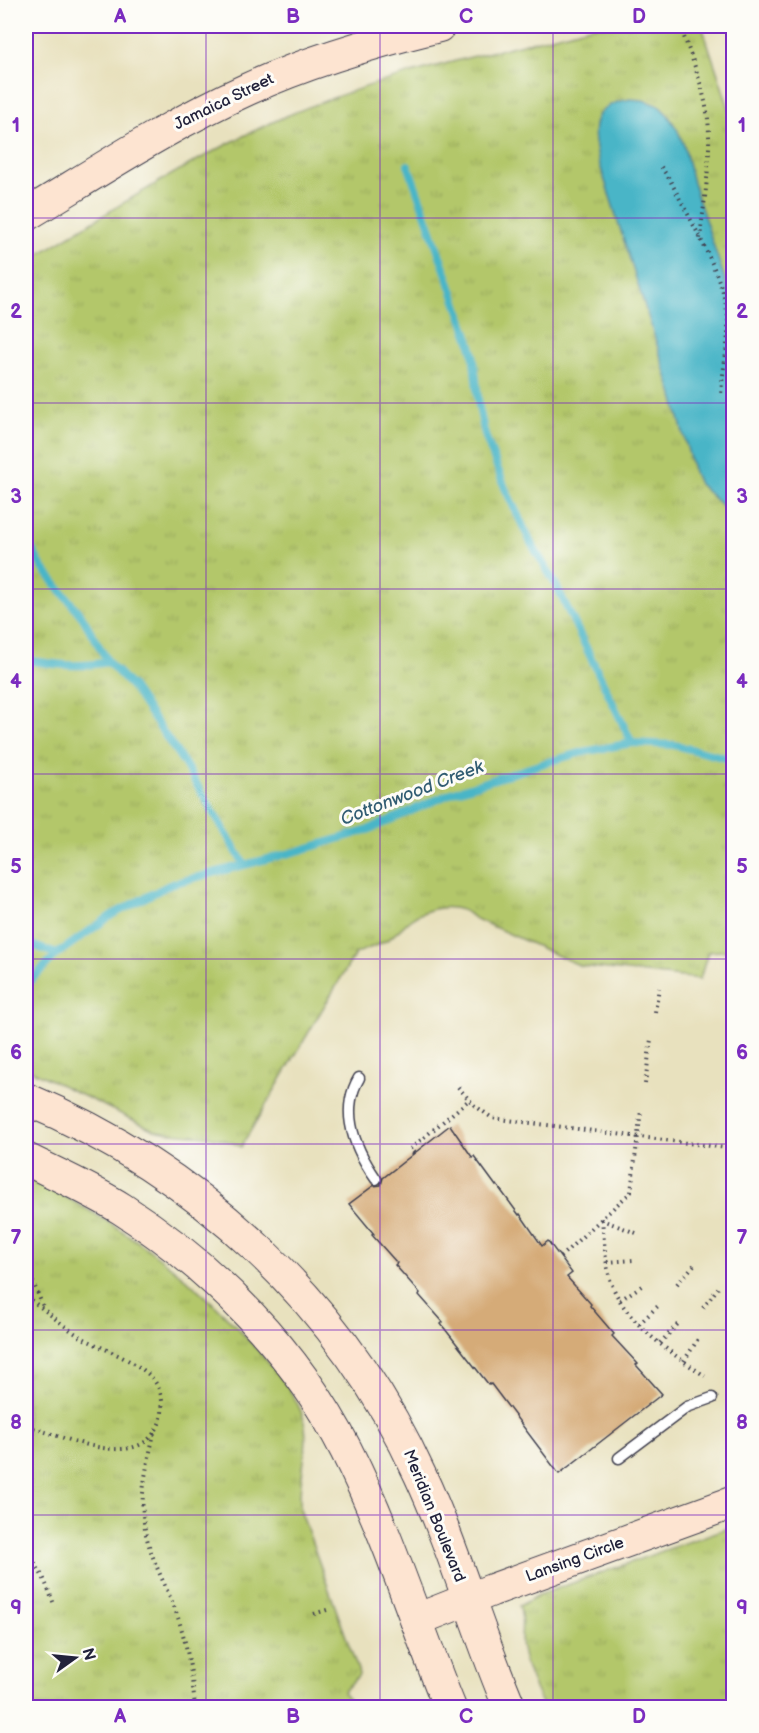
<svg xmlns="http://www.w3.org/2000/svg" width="759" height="1733" font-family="'Balsamiq Sans',sans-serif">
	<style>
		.grass { fill: url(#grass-tufts); stroke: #6a7452; stroke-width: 1.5 }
		.water { fill: #4ab5c7; stroke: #366c81; stroke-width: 1.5 }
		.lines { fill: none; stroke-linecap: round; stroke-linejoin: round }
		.stream { stroke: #4ab5c7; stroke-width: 8 }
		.building { fill: #d5ab78 }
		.lane-casing { stroke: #403f4f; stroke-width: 13 }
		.secondary-casing { stroke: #403f4f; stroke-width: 34 }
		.path { stroke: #403f4f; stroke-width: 4; stroke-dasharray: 1.5 4.5; stroke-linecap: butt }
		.lane { stroke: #fff; stroke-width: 10 }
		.secondary { stroke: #fde4d1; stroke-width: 32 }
		.grid { fill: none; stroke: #7b2cbf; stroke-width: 1.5; stroke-opacity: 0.55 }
		.labels { text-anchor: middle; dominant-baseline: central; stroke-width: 6; stroke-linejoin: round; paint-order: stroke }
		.street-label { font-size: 16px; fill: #22223b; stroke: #fdfcf7 }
		.water-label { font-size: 18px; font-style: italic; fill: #325d73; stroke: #fdfcf7 }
		.neatline { fill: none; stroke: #7b2cbf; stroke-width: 2 }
		.grid-label { font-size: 20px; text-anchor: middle; font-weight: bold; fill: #7b2cbf }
	</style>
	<defs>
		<pattern id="grass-tufts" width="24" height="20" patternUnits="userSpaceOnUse" patternTransform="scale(1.5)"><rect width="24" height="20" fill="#b3c76a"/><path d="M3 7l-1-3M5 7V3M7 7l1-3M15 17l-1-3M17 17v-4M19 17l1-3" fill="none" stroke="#9aab5d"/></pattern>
	</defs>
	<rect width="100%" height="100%" fill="#fdfcf7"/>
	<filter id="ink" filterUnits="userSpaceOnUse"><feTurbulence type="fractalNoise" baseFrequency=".0167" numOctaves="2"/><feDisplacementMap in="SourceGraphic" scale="12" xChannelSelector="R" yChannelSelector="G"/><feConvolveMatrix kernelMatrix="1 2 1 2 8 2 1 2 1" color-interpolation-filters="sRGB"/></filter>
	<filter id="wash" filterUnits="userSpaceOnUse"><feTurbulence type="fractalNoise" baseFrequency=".008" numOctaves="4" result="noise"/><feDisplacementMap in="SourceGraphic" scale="24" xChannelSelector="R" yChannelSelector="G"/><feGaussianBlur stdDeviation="1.35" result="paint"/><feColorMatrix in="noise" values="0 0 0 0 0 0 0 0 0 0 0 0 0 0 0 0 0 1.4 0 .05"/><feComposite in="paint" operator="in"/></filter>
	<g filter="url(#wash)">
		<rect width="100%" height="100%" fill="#e8e1be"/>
		<g class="grass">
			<path d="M594 26H702L734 123 733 950 708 952 700 979 581 966 474 918C457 901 428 907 410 920 403 926 397 933 389 939 379 945 366 949 355 954L241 1147C215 1132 182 1137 154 1130L26 1068V262C110 212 193 157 284 117 382 75 491 53 594 26Z"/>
			<path d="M26 1177C119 1222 192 1274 260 1353 276 1372 296 1394 303 1417 312 1448 296 1481 301 1512L358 1670 359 1675 343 1692 356 1707H26Z"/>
			<path d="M733 1526V1707H544C535 1690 525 1668 522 1649 519 1635 525 1619 519 1606L539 1595Z"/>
		</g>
		<path class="water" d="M630 99 643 100 659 106 668 115 677 129 684 145 693 183 733 304 734 516 728 517 724 508 699 484 693 470 672 392 599 162C591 128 589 106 630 99Z"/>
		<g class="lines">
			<g class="stream">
				<polyline points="408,165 469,338 473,352 479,407 485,435 505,488 531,543 556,585 632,743"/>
				<polyline points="26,539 42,567 83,618 108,662 132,687 184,763 244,864"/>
				<path d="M26 660C57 665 76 668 108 662"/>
				<polyline points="26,943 57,954"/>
				<polyline points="26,985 57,954 112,915 171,884 298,851 368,830 454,792 548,762 583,752 632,743 674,745 734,760"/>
			</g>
		</g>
		<g id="blocks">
			<polygon class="building" points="450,1125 472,1157 474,1156 496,1186 497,1185 519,1215 520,1214 542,1246 548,1241 572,1273 567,1277 591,1304 590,1306 614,1334 612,1336 638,1364 636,1365 662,1394 559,1474 491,1384 489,1385 441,1324 443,1322 419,1295 420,1293 395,1265 397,1263 372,1235 374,1234 349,1204 373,1186 381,1185 383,1178"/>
		</g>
	</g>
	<g filter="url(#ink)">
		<use href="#blocks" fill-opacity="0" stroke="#403f4f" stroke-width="1.5"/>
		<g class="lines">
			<g class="lane-casing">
				<g id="lane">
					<path d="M359 1078C339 1112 355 1149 376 1179"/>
					<polyline points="619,1458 687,1407 712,1398"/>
				</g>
			</g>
			<g class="secondary-casing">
				<g id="secondary">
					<path d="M26 215C99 171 170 124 248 89 309 61 374 42 439 26"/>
					<path d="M26 1099C198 1171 342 1303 420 1475 455 1550 477 1631 510 1708"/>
					<path d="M26 1159C58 1175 92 1190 122 1209 214 1268 297 1353 346 1450 388 1533 415 1622 450 1708"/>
					<polyline points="416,1620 492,1590 734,1502"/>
				</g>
			</g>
			<g class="path">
				<path d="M680 26C691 56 704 87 708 119 712 158 704 200 700 239"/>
				<path d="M661 167 670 180C689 218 727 280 728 322 729 346 722 371 721 396"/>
				<polyline points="655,1012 659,988"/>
				<polyline points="645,1084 651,1039"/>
				<polyline points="458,1087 474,1105 492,1118 734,1149"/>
				<polyline points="414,1153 410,1149 469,1100"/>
				<path d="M636 1233 602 1220C604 1239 605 1260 610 1279 623 1322 670 1352 705 1376"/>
				<polyline points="728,1235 734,1230"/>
				<polyline points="560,1257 631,1192 641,1110"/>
				<polyline points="607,1262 634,1260"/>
				<polyline points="26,1265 44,1309"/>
				<polyline points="677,1284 694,1265"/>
				<path d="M26 1297C45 1309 61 1325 81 1337 102 1349 136 1360 152 1378 162 1389 165 1407 160 1421 141 1476 63 1435 26 1426"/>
				<polyline points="620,1300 643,1285"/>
				<polyline points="703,1308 718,1288"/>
				<polyline points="639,1324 659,1305"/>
				<polyline points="732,1329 734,1327"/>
				<polyline points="660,1343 678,1324"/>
				<polyline points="684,1361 698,1339"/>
				<path d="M154 1433C148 1463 139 1493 144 1523 148 1554 164 1581 175 1609 187 1642 192 1673 195 1708"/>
				<polyline points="26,1547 44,1579 54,1604"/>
				<polyline points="314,1614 330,1609"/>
			</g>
			<use href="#lane" class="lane"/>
			<use href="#secondary" class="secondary"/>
		</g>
	</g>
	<path class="grid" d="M206 26V1708M380 26V1708M553 26V1708M26 218H734M26 403H734M26 589H734M26 774H734M26 959H734M26 1144H734M26 1330H734M26 1515H734"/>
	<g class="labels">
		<g class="street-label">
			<text transform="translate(224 102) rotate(-26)">Jamaica Street</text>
			<text transform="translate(434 1516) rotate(68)">Meridian Boulevard</text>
			<text transform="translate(575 1560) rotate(-20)">Lansing Circle</text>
		</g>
		<g class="water-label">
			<text transform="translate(412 793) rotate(-21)">Cottonwood Creek</text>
		</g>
	</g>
	<rect width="759" height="1733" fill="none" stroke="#fdfcf7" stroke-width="66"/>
	<g transform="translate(75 1658) rotate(75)" stroke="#fdfcf7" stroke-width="4.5" paint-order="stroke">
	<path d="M0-4.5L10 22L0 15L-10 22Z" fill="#22223b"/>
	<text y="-9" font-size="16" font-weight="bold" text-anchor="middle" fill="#22223b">N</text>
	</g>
	<rect x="33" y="33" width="693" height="1667" class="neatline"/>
	<g class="grid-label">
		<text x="120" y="23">A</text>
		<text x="293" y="23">B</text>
		<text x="466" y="23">C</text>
		<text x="639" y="23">D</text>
		<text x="16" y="132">1</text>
		<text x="742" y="132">1</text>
		<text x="16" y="318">2</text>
		<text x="742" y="318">2</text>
		<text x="16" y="503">3</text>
		<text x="742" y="503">3</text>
		<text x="16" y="688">4</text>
		<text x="742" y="688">4</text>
		<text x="16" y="873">5</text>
		<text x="742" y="873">5</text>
		<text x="16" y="1059">6</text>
		<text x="742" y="1059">6</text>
		<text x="16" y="1244">7</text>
		<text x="742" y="1244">7</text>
		<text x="16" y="1429">8</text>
		<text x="742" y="1429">8</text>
		<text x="16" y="1614">9</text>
		<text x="742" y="1614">9</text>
		<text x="120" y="1723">A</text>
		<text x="293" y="1723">B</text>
		<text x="466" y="1723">C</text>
		<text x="639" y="1723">D</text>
	</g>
</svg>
